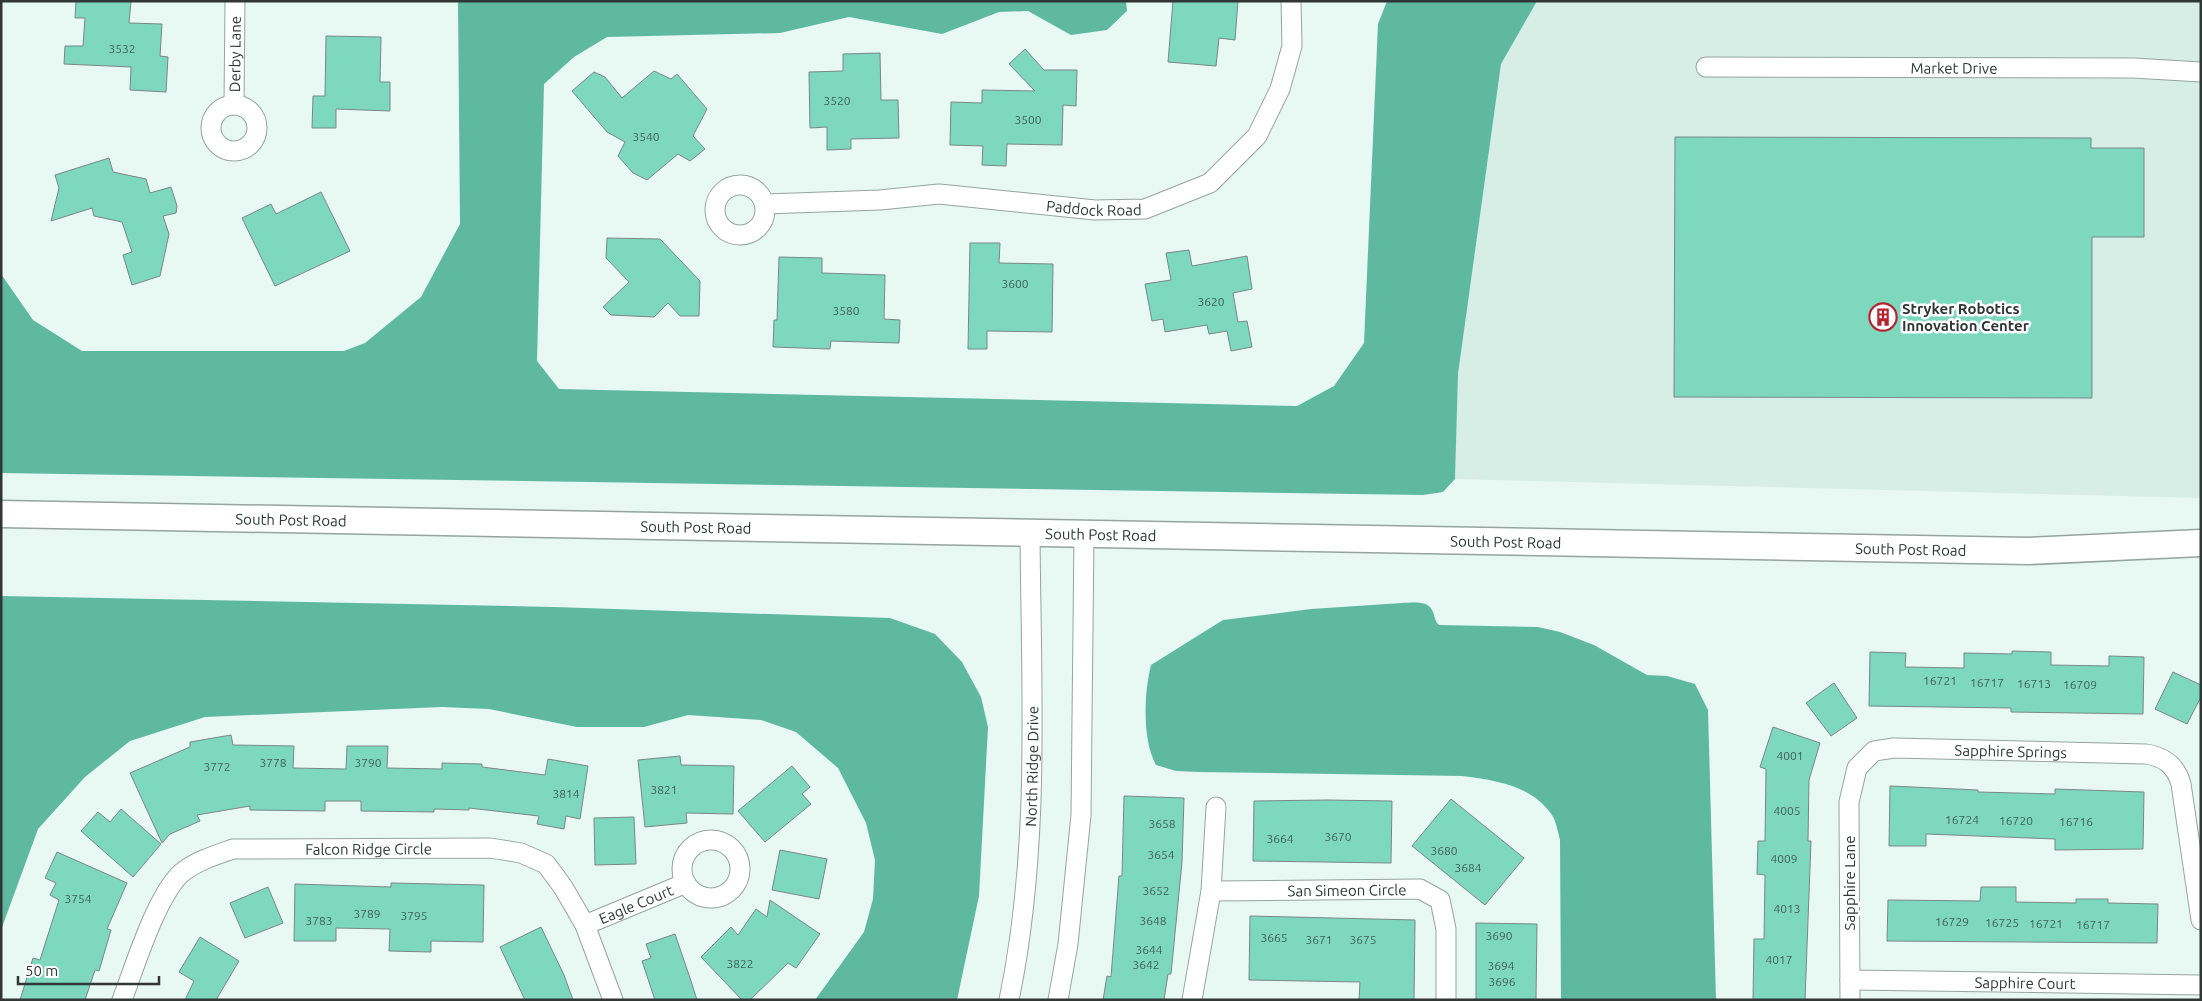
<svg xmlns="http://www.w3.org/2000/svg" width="2202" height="1001" font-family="Ubuntu,sans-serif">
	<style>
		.built { fill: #d6eee6 }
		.water { fill: #5eb99f }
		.building { fill: #7dd8be; stroke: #7a8883 }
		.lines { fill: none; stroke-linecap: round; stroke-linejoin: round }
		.street-casing { stroke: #95a49f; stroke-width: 21 }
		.secondary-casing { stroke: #95a49f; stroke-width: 29 }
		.street { stroke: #fff; stroke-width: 19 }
		.secondary { stroke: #fff; stroke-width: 26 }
		.labels { text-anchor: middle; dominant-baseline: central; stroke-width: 5; stroke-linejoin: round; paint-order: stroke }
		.number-label { font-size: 12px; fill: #445f57 }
		.street-label { font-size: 15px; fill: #313735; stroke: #fff }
		.poi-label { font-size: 15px; font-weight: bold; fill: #313735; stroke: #fff; text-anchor: start }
	</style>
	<rect width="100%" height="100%" fill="#e8f8f2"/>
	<polygon class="built" points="1537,1 2201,1 2201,498 1455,479 1458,374 1501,64"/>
	<g class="water">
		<polygon points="458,1 1126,1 1127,11 1107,30 1071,35 1028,11 999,12 942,34 849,17 780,33 607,37 574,57 544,84 537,361 559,389 1297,406 1334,386 1364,343 1378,24 1387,1 1537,1 1501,64 1458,374 1455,479 1443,492 1423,495 1,473 1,274 33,320 82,351 344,351 365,343 421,297 460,224"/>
		<polygon points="1,596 554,607 890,618 935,634 962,662 981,697 988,727 979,896 957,1000 815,1000 864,932 873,899 875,860 866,823 838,768 796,732 761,720 688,715 644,727 577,727 489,709 442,707 205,717 130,741 85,777 38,829 1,930"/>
		<path d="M1402 603C1411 603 1427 600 1432 610 1435 615 1434 620 1439 625L1538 627 1560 632 1594 645 1647 675 1667 676 1695 684 1708 710 1716 1000H1561L1560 840C1558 832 1556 821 1552 815 1531 785 1495 780 1462 776L1198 772 1176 771 1156 765C1142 740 1144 693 1151 665L1223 620 1311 609Z"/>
	</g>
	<g class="building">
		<polygon points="76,1 131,1 129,23 162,24 160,56 168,57 166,92 130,90 131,67 64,64 65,46 83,46 85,18 75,18"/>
		<polygon points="1173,1 1238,1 1235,40 1219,38 1216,66 1168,62"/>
		<polygon points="326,36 381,37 380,82 390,82 390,111 336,109 336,128 312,128 313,96 325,96"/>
		<polygon points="1025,49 1044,70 1077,70 1076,106 1063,105 1062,145 1007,144 1006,166 982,165 983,146 950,145 951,102 982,103 982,90 1035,91 1009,64"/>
		<polygon points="880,53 881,100 898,100 899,138 851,139 851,149 827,150 827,127 810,128 809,72 843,71 843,54"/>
		<polygon points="654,71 671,79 677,74 707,109 693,136 705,149 690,161 678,154 647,180 633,173 618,156 625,142 607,132 572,91 594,72 605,77 622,98"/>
		<polygon points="1675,137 2091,138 2091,148 2144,148 2144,237 2092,237 2092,398 1674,397"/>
		<polygon points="109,158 113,172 146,179 150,193 171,187 177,206 176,213 163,216 169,234 160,276 132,285 123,255 132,252 122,222 94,216 92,208 51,221 59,188 55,175"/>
		<polygon points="321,192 350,251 275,286 242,218 271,204 276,214"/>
		<polygon points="607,238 660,239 700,281 699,316 680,316 668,303 654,317 611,315 603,307 629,282 606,258"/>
		<polygon points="970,243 1000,243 999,263 1053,264 1052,332 987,331 987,349 968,349"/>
		<polygon points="1189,250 1192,266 1247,256 1252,289 1233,293 1238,322 1247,321 1252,347 1231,351 1227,331 1209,334 1207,325 1165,332 1163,319 1152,321 1145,284 1171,280 1166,253"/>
		<polygon points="779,257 822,258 822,273 885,275 884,319 900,320 899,343 831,341 830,349 773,347 774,320 777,320"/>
		<polygon points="2012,651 2051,652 2051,665 2109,666 2109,656 2144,657 2143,714 2011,712 2011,708 1869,706 1870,652 1906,653 1905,667 1964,668 1964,653 2012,654"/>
		<polygon points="2173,672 2201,685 2201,697 2187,724 2155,709"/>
		<polygon points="1834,683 1857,718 1831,736 1806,703"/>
		<polygon points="1773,727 1820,743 1809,780 1808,841 1811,841 1805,1000 1753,1000 1754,939 1764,939 1765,875 1757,874 1758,841 1765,841 1766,769 1760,767"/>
		<polygon points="231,735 233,745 294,746 293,768 346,769 347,746 388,746 387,768 442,769 442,763 482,764 482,767 545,775 548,759 588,766 580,819 566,816 564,829 537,824 539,816 469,808 469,810 434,809 434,812 361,811 361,801 325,801 325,811 250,810 250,806 197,815 200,821 170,834 162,843 130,773 190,747 190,742"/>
		<polygon points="680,756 681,765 734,766 733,814 686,813 687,823 645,827 638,760"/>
		<polygon points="792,766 810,787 802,794 811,804 765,842 738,811"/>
		<polygon points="1890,786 1978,790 1978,792 2055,794 2055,789 2144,792 2143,849 2055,850 2055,839 1926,834 1926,846 1889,846"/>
		<polygon points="1124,796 1184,798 1182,862 1171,974 1168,974 1164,1000 1103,1000 1107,976 1111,977 1119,876 1122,876"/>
		<polygon points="1451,799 1524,858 1485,905 1412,846"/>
		<polygon points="1327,800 1392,801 1391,863 1253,861 1254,801"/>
		<polygon points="121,809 161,844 133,877 81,831 98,812 110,822"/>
		<polygon points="634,817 636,864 595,865 594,818"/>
		<polygon points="780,850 827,859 819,899 772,890"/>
		<polygon points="57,852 127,883 107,929 111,930 99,971 95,970 85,1000 20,1000 33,958 40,960 59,900 50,895 56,883 45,878"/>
		<polygon points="391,883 484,885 483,942 431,941 431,952 389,951 390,929 336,928 336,941 294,941 295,884 391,887"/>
		<polygon points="268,887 283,923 245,938 230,903"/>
		<polygon points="1981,887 2016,887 2016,902 2076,903 2076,899 2108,899 2108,903 2158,904 2157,943 1887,941 1888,900 1980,901"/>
		<polygon points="770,900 820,934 796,968 788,963 750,1000 742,1000 701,957 731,927 738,935 756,909 767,917"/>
		<polygon points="1250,916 1415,920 1414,1000 1359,1000 1360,982 1249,980"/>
		<polygon points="1476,923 1537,924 1536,1000 1476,1000"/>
		<polygon points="541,927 564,975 573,1000 525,1000 500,947"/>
		<polygon points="675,934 691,981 697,1000 655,1000 642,961 651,958 646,944"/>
		<polygon points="200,937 239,961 216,1000 185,1000 194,981 179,972"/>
	</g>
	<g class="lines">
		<g class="street-casing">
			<g id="street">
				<path id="s1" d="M1706 67 2133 68 2201 72"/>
				<path id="s2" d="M234 105 235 1"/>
				<circle cx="234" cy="128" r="23"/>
				<circle cx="740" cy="210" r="25"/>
				<path id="s3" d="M765 204 880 200 939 194 1095 210 1145 209 1210 183 1257 136 1280 89 1292 46 1291 1"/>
				<circle cx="711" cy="869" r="29"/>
				<path id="s4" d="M1211 891 1420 889 1440 900 1446 929V1000"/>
				<path id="s5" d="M585 925 686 883"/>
				<path id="s6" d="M1850 980 2201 985"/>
				<path id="s7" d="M122 1000C134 969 158 890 184 871 199 860 216 855 233 849L490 848 521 853 546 864 563 887 585 925 613 1000"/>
				<path id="s8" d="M1009 1000C1041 846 1031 688 1030 532"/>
				<polyline points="1058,1000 1068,944 1081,815 1084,534"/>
				<polyline points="1192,1000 1211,891 1216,807"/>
				<path id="s9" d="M1850 1000 1849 802 1857 768 1874 751 1894 748 2146 754C2165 757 2176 766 2181 784L2201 920"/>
			</g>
		</g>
		<g class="secondary-casing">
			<g id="secondary">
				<path id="s10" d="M1 514 2029 551 2201 543"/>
			</g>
		</g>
		<use href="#street" class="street"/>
		<use href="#secondary" class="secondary"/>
	</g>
	<defs>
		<g id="building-ring" transform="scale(1.4375)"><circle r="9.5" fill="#fff" stroke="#b5232f" stroke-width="1.5"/><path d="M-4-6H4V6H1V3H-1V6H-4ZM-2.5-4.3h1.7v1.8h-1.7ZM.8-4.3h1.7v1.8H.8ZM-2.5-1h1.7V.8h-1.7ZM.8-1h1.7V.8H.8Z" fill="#b5232f"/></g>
	</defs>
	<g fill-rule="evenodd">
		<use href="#building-ring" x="1883" y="317"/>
	</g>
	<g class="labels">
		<g class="number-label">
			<text x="122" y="48">3532</text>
			<text x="837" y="100">3520</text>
			<text x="1028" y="119">3500</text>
			<text x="646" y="136">3540</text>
			<text x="1015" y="283">3600</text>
			<text x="1211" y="301">3620</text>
			<text x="846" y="310">3580</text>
			<text x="1940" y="680">16721</text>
			<text x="1987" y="682">16717</text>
			<text x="2034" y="683">16713</text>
			<text x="2080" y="684">16709</text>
			<text x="1790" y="755">4001</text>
			<text x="273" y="762">3778</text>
			<text x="368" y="762">3790</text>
			<text x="217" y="766">3772</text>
			<text x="664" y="789">3821</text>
			<text x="566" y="793">3814</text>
			<text x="1787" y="810">4005</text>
			<text x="1962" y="819">16724</text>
			<text x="2016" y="820">16720</text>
			<text x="2076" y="821">16716</text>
			<text x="1162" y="823">3658</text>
			<text x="1338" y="836">3670</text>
			<text x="1280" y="838">3664</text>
			<text x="1444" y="850">3680</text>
			<text x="1161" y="854">3654</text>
			<text x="1784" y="858">4009</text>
			<text x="1468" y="867">3684</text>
			<text x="1156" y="890">3652</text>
			<text x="78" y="898">3754</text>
			<text x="1787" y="908">4013</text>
			<text x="367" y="913">3789</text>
			<text x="414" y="915">3795</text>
			<text x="319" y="920">3783</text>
			<text x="1153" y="920">3648</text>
			<text x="1952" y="921">16729</text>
			<text x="2002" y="922">16725</text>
			<text x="2046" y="923">16721</text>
			<text x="2093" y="924">16717</text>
			<text x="1499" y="935">3690</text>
			<text x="1274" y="937">3665</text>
			<text x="1319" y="939">3671</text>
			<text x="1363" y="939">3675</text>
			<text x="1149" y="949">3644</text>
			<text x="1779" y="959">4017</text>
			<text x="740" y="963">3822</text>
			<text x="1146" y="964">3642</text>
			<text x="1501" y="965">3694</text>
			<text x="1502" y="981">3696</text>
		</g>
		<g class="street-label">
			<text stroke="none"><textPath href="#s2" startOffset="51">Derby Lane</textPath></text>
			<text stroke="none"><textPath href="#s1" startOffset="248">Market Drive</textPath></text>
			<text stroke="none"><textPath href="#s3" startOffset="330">Paddock Road</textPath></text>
			<text stroke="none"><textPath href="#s10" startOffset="290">South Post Road</textPath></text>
			<text stroke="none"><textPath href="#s10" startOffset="695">South Post Road</textPath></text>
			<text stroke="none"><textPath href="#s10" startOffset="1100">South Post Road</textPath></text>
			<text stroke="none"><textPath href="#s10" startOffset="1505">South Post Road</textPath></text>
			<text stroke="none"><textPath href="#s10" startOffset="1910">South Post Road</textPath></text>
			<text stroke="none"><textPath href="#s9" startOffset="394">Sapphire Springs</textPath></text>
			<text stroke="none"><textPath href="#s8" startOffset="235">North Ridge Drive</textPath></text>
			<text stroke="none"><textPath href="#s7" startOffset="334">Falcon Ridge Circle</textPath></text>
			<text transform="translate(1849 883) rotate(-90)">Sapphire Lane</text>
			<text stroke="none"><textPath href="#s4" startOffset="136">San Simeon Circle</textPath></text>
			<text stroke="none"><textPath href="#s5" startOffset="55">Eagle Court</textPath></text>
			<text stroke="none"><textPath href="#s6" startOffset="175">Sapphire Court</textPath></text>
		</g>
		<g class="poi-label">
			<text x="1902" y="308">Stryker Robotics<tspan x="1902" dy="17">Innovation Center</tspan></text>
		</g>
	</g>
	<rect width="2202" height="1001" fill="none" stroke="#313735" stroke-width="5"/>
	<path d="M18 976v8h141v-8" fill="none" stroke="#313735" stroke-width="2.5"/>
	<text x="25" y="976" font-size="15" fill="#313735" stroke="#ffffff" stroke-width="4" paint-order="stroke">50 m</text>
</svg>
